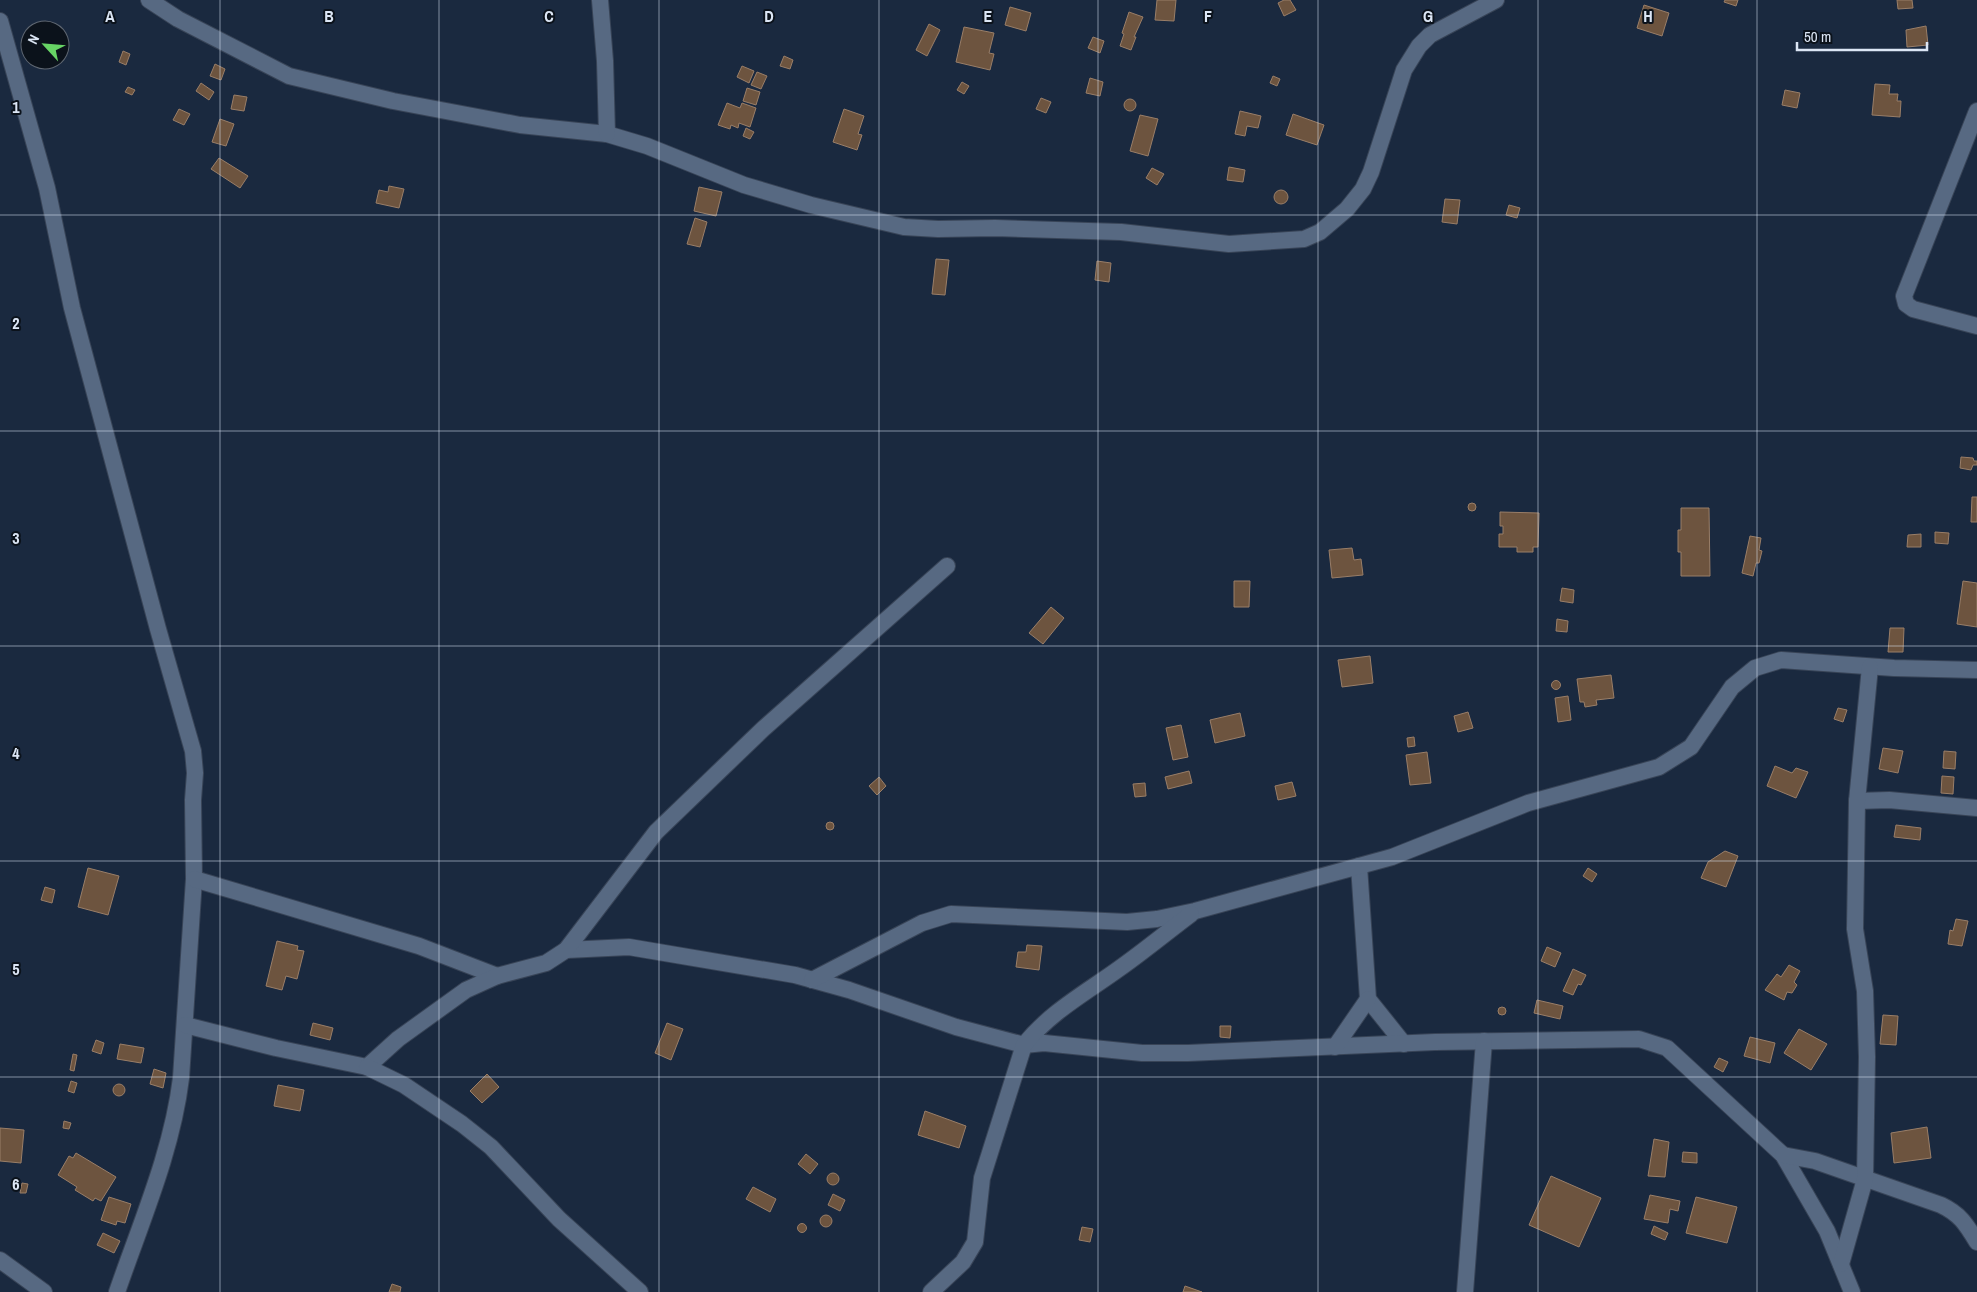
<svg xmlns="http://www.w3.org/2000/svg" width="1977" height="1292" font-family="'Archivo Narrow',sans-serif">
	<style>
		.building { fill: #6d543f; stroke: #997e68 }
		.lines { fill: none; stroke-linecap: round; stroke-linejoin: round }
		.street-casing { stroke: #384457; stroke-width: 18 }
		.street { stroke: #576982; stroke-width: 16 }
		.grid { fill: none; stroke: #dce6f5; stroke-width: 1; stroke-opacity: 0.55 }
		.grid-label { font-size: 16px; text-anchor: middle; font-weight: bold; fill: #dce6f5; stroke: #0b121b; stroke-width: 4; stroke-linejoin: round; paint-order: stroke }
	</style>
	<rect width="100%" height="100%" fill="#1a293f"/>
	<g class="building">
		<polygon points="1157,0 1176,0 1174,21 1155,20"/>
		<polygon points="1284,0 1290,0 1296,10 1284,16 1278,3"/>
		<polygon points="1725,0 1738,0 1736,6 1724,2"/>
		<polygon points="1897,0 1912,0 1913,8 1898,9"/>
		<polygon points="1644,5 1669,13 1662,36 1637,28"/>
		<polygon points="1010,7 1031,13 1026,31 1005,25"/>
		<polygon points="1129,12 1143,17 1134,37 1136,37 1131,50 1120,46 1124,34 1122,33"/>
		<polygon points="929,24 940,30 927,56 916,50"/>
		<polygon points="1926,26 1928,45 1907,47 1906,30"/>
		<polygon points="964,27 994,33 989,53 994,54 990,70 956,62"/>
		<polygon points="1093,37 1104,41 1100,53 1088,48"/>
		<polygon points="123,51 130,54 126,65 119,62"/>
		<polygon points="784,56 793,60 790,69 780,66"/>
		<polygon points="215,64 225,69 221,80 210,76"/>
		<polygon points="742,66 754,71 749,83 737,77"/>
		<polygon points="757,72 767,76 761,89 751,85"/>
		<polygon points="1273,76 1280,79 1277,86 1270,83"/>
		<polygon points="1090,78 1103,82 1100,96 1086,93"/>
		<polygon points="962,82 969,86 964,94 957,90"/>
		<polygon points="201,83 214,92 209,100 196,91"/>
		<polygon points="1875,84 1890,85 1889,94 1898,94 1897,101 1901,101 1900,117 1872,115"/>
		<polygon points="128,87 135,90 132,95 125,92"/>
		<polygon points="747,88 760,92 756,105 743,101"/>
		<polygon points="1785,90 1800,93 1797,108 1782,105"/>
		<polygon points="234,95 247,97 244,111 231,109"/>
		<polygon points="1041,98 1051,102 1046,113 1036,109"/>
		<circle cx="1130" cy="105" r="6"/>
		<polygon points="727,103 740,108 742,103 756,108 750,127 739,123 738,128 731,125 730,129 718,125"/>
		<polygon points="179,109 190,114 184,125 173,120"/>
		<polygon points="844,109 864,116 858,134 862,135 857,150 833,142"/>
		<polygon points="1240,111 1261,116 1258,128 1247,126 1245,136 1235,134"/>
		<polygon points="1293,114 1324,125 1317,145 1286,135"/>
		<polygon points="1140,115 1158,119 1148,156 1130,151"/>
		<polygon points="220,119 234,124 226,146 212,142"/>
		<polygon points="746,128 754,132 750,139 743,136"/>
		<polygon points="219,158 248,176 240,188 211,169"/>
		<polygon points="1229,167 1245,170 1243,182 1227,180"/>
		<polygon points="1152,168 1164,174 1157,185 1146,178"/>
		<polygon points="389,186 404,189 399,208 376,203 379,190 388,192"/>
		<polygon points="699,187 722,192 716,216 694,211"/>
		<circle cx="1281" cy="197" r="7"/>
		<polygon points="1445,199 1460,200 1457,224 1442,222"/>
		<polygon points="1509,205 1520,208 1517,218 1506,215"/>
		<polygon points="695,218 707,222 700,247 687,244"/>
		<polygon points="936,259 949,260 945,295 932,294"/>
		<polygon points="1097,261 1111,263 1109,282 1095,280"/>
		<polygon points="1961,457 1973,458 1974,461 1977,461 1977,465 1973,465 1971,470 1960,468"/>
		<polygon points="1972,497 1977,497 1977,522 1971,522"/>
		<circle cx="1472" cy="507" r="4"/>
		<polygon points="1681,508 1709,508 1710,576 1681,576 1681,552 1678,552 1678,530 1681,530"/>
		<polygon points="1500,512 1539,513 1538,547 1533,547 1533,552 1517,552 1517,547 1499,547 1499,534 1503,534 1503,526 1500,526"/>
		<polygon points="1935,532 1949,533 1948,544 1935,543"/>
		<polygon points="1921,534 1921,547 1907,547 1908,535"/>
		<polygon points="1750,536 1761,538 1759,550 1762,551 1759,563 1756,563 1753,576 1742,573"/>
		<polygon points="1352,548 1354,560 1361,559 1363,575 1332,578 1329,550"/>
		<polygon points="1234,581 1250,581 1249,607 1234,607"/>
		<polygon points="1963,581 1977,583 1977,627 1957,624"/>
		<polygon points="1562,588 1574,590 1573,603 1560,601"/>
		<polygon points="1051,607 1064,618 1043,644 1029,633"/>
		<polygon points="1557,619 1568,621 1567,632 1556,631"/>
		<polygon points="1890,628 1904,628 1903,652 1888,652"/>
		<polygon points="1370,656 1373,683 1342,687 1338,660"/>
		<polygon points="1611,675 1614,698 1596,700 1597,705 1585,707 1584,702 1580,702 1577,679"/>
		<circle cx="1556" cy="685" r="4.5"/>
		<polygon points="1568,696 1571,720 1558,722 1555,698"/>
		<polygon points="1838,708 1847,710 1843,722 1834,719"/>
		<polygon points="1468,712 1473,728 1458,732 1454,716"/>
		<polygon points="1240,713 1245,736 1215,743 1210,720"/>
		<polygon points="1181,725 1188,757 1173,760 1166,728"/>
		<polygon points="1414,737 1415,746 1408,747 1407,738"/>
		<polygon points="1883,748 1903,751 1898,773 1879,769"/>
		<polygon points="1944,751 1956,752 1955,769 1943,768"/>
		<polygon points="1427,752 1431,783 1410,785 1406,755"/>
		<polygon points="1775,766 1792,773 1796,768 1808,772 1796,798 1767,786"/>
		<polygon points="1189,771 1192,783 1168,789 1165,777"/>
		<polygon points="1942,776 1954,777 1953,794 1941,793"/>
		<polygon points="879,777 886,786 877,795 869,786"/>
		<polygon points="1292,782 1296,796 1278,800 1275,786"/>
		<polygon points="1145,783 1146,796 1135,797 1133,784"/>
		<circle cx="830" cy="826" r="4"/>
		<polygon points="1896,825 1921,828 1920,840 1894,837"/>
		<polygon points="1725,851 1738,856 1726,887 1701,878 1708,862"/>
		<polygon points="88,868 119,876 108,915 78,907"/>
		<polygon points="1588,868 1597,874 1592,882 1583,876"/>
		<polygon points="45,887 55,890 52,903 41,900"/>
		<polygon points="1956,919 1968,921 1962,946 1948,944 1950,930 1953,931"/>
		<polygon points="277,941 298,946 297,950 304,951 297,979 286,976 282,990 266,986"/>
		<polygon points="1027,945 1042,946 1039,970 1016,967 1018,952 1026,952"/>
		<polygon points="1547,947 1561,953 1555,967 1541,961"/>
		<polygon points="1789,965 1800,971 1794,982 1797,985 1792,993 1787,992 1784,1000 1765,990 1777,974 1781,977"/>
		<polygon points="1573,969 1586,975 1581,985 1578,984 1573,995 1563,991"/>
		<polygon points="1537,1000 1563,1006 1560,1019 1534,1013"/>
		<circle cx="1502" cy="1011" r="4"/>
		<polygon points="1883,1015 1898,1016 1896,1045 1880,1044"/>
		<polygon points="313,1023 333,1028 330,1040 310,1035"/>
		<polygon points="667,1023 683,1029 671,1060 655,1053"/>
		<polygon points="1220,1026 1231,1026 1230,1038 1220,1037"/>
		<polygon points="1799,1029 1827,1044 1811,1070 1784,1053"/>
		<polygon points="1750,1037 1775,1043 1770,1063 1744,1056"/>
		<polygon points="96,1040 104,1043 101,1054 92,1051"/>
		<polygon points="120,1044 144,1048 141,1063 117,1059"/>
		<polygon points="73,1054 77,1055 74,1071 70,1070"/>
		<polygon points="1719,1058 1728,1062 1723,1072 1714,1067"/>
		<polygon points="154,1069 166,1073 163,1088 150,1084"/>
		<polygon points="487,1074 499,1087 482,1103 470,1091"/>
		<polygon points="71,1081 77,1083 74,1093 68,1091"/>
		<circle cx="119" cy="1090" r="6"/>
		<polygon points="278,1085 304,1090 300,1111 274,1106"/>
		<polygon points="925,1111 966,1126 959,1148 918,1135"/>
		<polygon points="64,1121 71,1123 69,1129 63,1128"/>
		<polygon points="1927,1127 1931,1158 1894,1163 1891,1133"/>
		<polygon points="0,1128 24,1130 21,1163 0,1161"/>
		<polygon points="1654,1139 1669,1142 1665,1177 1648,1176"/>
		<polygon points="1683,1152 1697,1153 1697,1163 1682,1162"/>
		<polygon points="76,1153 116,1177 101,1201 95,1198 93,1201 75,1190 77,1187 58,1175 69,1156 73,1158"/>
		<polygon points="806,1154 818,1164 810,1174 798,1164"/>
		<circle cx="833" cy="1179" r="6"/>
		<polygon points="1551,1176 1601,1198 1579,1247 1529,1225"/>
		<polygon points="22,1183 28,1184 26,1193 20,1193"/>
		<polygon points="753,1187 776,1199 770,1212 746,1199"/>
		<polygon points="833,1194 845,1200 840,1211 828,1205"/>
		<polygon points="1650,1195 1680,1201 1678,1211 1670,1209 1668,1223 1644,1219"/>
		<polygon points="109,1197 131,1204 125,1223 117,1221 116,1225 101,1220"/>
		<polygon points="1696,1197 1737,1207 1727,1243 1686,1233"/>
		<circle cx="826" cy="1221" r="6"/>
		<circle cx="802" cy="1228" r="4.5"/>
		<polygon points="1654,1226 1668,1233 1665,1240 1651,1234"/>
		<polygon points="1082,1227 1093,1229 1090,1242 1079,1240"/>
		<polygon points="103,1233 120,1241 114,1253 97,1245"/>
		<polygon points="392,1284 401,1287 400,1292 389,1292"/>
		<polygon points="1185,1286 1202,1292 1183,1292"/>
	</g>
	<g class="lines">
		<g class="street-casing">
			<g id="street">
				<polyline points="149,0 178,19 289,76 393,101 520,125 607,134 647,146 744,185 811,205 904,227 938,229 995,228 1121,232 1229,244 1304,239 1320,232 1347,209 1363,189 1371,172 1404,70 1419,46 1430,35 1496,0"/>
				<polyline points="600,0 605,61 607,134"/>
				<path d="M0 21 47 188 72 308 158 629 193 751 195 773 193 800 194 879 181 1078C172 1152 141 1222 117 1292"/>
				<polyline points="1977,111 1904,296 1906,304 1913,309 1977,326"/>
				<polyline points="1857,801 1889,800 1977,808"/>
				<polyline points="1359,866 1368,999 1404,1044"/>
				<polyline points="194,879 419,946 497,976"/>
				<polyline points="566,950 629,947 795,975 849,990 956,1027 1024,1045 1044,1043 1142,1053 1188,1053 1435,1042 1639,1039 1667,1048 1783,1155 1827,1231 1852,1292"/>
				<polyline points="812,980 922,923 951,914 1127,922 1157,919 1195,911 1392,857 1528,803 1659,767 1691,747 1732,687 1755,668 1781,660 1894,668 1977,670"/>
				<polyline points="185,1025 276,1048 367,1067 398,1039 466,990 497,976 546,963 566,950 656,832 763,729 947,566"/>
				<polyline points="1335,1047 1368,999"/>
				<polyline points="367,1067 404,1085 462,1124 491,1147 559,1219 640,1292"/>
				<path d="M1783 1155 1815 1161 1941 1205C1960 1214 1966 1224 1977 1242"/>
				<polyline points="0,1260 44,1292"/>
				<polyline points="1841,1264 1865,1179 1867,1057 1865,991 1855,929 1857,801 1870,667"/>
				<path d="M931 1292 963 1262 975 1242 982 1178 1024 1045C1050 1012 1087 992 1120 968 1144 951 1167 932 1191 914"/>
				<polyline points="1465,1292 1484,1041"/>
			</g>
		</g>
		<use href="#street" class="street"/>
	</g>
	<path class="grid" d="M220 0V1292M439 0V1292M659 0V1292M879 0V1292M1098 0V1292M1318 0V1292M1538 0V1292M1757 0V1292M0 215H1977M0 431H1977M0 646H1977M0 861H1977M0 1077H1977"/>
	<g class="grid-label">
		<text x="110" y="22">A</text>
		<text x="329" y="22">B</text>
		<text x="549" y="22">C</text>
		<text x="769" y="22">D</text>
		<text x="988" y="22">E</text>
		<text x="1208" y="22">F</text>
		<text x="1428" y="22">G</text>
		<text x="1648" y="22">H</text>
		<text x="16" y="113">1</text>
		<text x="16" y="329">2</text>
		<text x="16" y="544">3</text>
		<text x="16" y="759">4</text>
		<text x="16" y="975">5</text>
		<text x="16" y="1190">6</text>
	</g>
	<g transform="translate(45 45) rotate(296)"><circle r="24" fill="#0b121b" stroke="#5f6772"/>
	<path d="M0-4L9 19L0 12L-9 19Z" fill="#67d465"/>
	<text y="-8" font-size="14" font-weight="bold" text-anchor="middle" fill="#dce6f5">N</text>
	</g>
	<path d="M1797 42v8h130v-8" fill="none" stroke="#dce6f5" stroke-width="2.5"/>
	<text x="1804" y="42" font-size="15" fill="#dce6f5" stroke="#0b121b" stroke-width="4" paint-order="stroke">50 m</text>
</svg>
